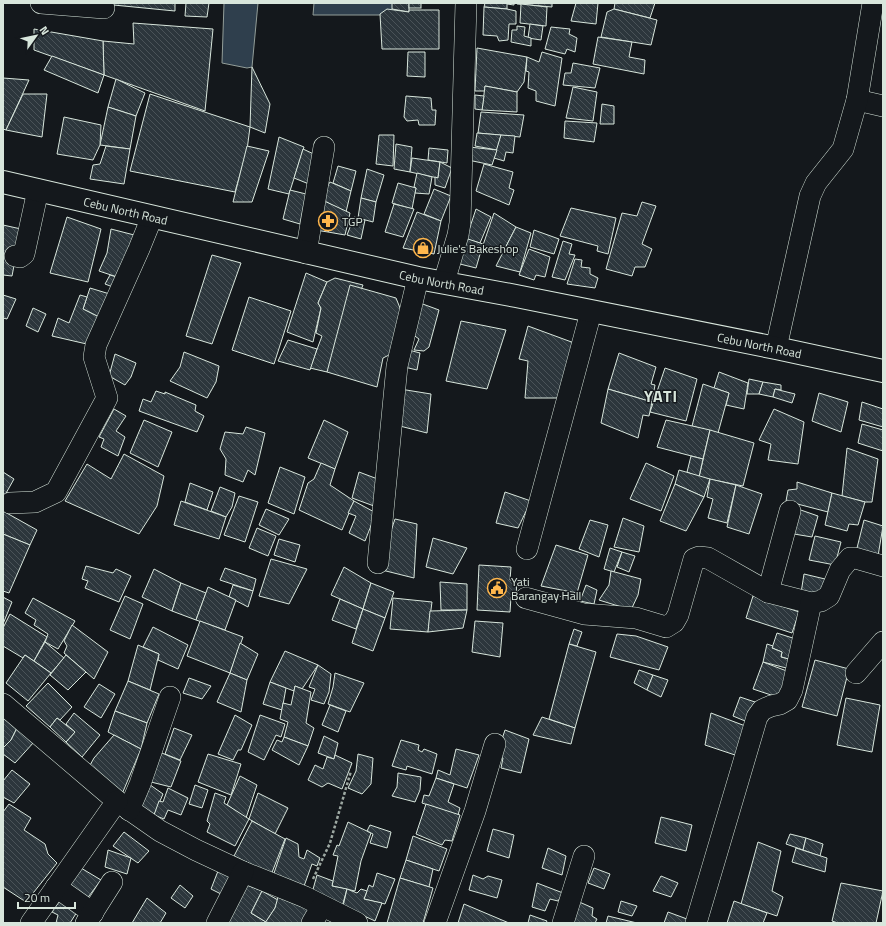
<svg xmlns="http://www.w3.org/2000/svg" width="886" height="926" font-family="'Titillium Web',sans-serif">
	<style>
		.water { fill: #2f3f4d; stroke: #939e99 }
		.building { fill: url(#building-back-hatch); stroke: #d8e6dc }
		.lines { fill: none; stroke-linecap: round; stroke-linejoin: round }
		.minor-casing { stroke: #d8e6dc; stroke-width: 22 }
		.major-casing { stroke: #d8e6dc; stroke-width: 24 }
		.path { stroke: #9da8a2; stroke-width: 2.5; stroke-dasharray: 3 2; stroke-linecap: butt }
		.minor { stroke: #14181c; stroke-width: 21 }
		.major { stroke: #14181c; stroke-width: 22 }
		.labels { text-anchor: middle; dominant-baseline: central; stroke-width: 3; stroke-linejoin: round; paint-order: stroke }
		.street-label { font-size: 12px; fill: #d8e6dc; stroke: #14181c }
		.poi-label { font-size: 12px; fill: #d8e6dc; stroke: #14181c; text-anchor: start }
		.district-label { font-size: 16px; font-weight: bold; letter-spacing: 1px; fill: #d8e6dc; stroke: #14181c }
	</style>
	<defs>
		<pattern id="building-back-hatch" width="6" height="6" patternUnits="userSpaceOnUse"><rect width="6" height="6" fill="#2c363c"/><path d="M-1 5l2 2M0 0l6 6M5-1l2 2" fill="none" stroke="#4a5358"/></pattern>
	</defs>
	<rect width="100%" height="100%" fill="#14181c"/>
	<g class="water">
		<polygon points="224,3 258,3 252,67 247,68 222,63"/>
		<polygon points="314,3 398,3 397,15 313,15"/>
	</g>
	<g class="building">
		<polygon points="93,3 175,3 175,11"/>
		<polygon points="186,3 209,3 207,17 185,16"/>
		<polygon points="392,3 409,3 409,12 392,9"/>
		<rect x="409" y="3" width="12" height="5"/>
		<polygon points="485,3 514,3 514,5 507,4 507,9 484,7"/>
		<polygon points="517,3 552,3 552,7 517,4"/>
		<polygon points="576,3 598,3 596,24 571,21"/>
		<polygon points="615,3 655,3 650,18 614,9"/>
		<polygon points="521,4 547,7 546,26 520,23"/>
		<polygon points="484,7 507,9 516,11 516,24 509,24 508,40 499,41 497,36 483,35"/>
		<polygon points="387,9 409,12 409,10 439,10 439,49 382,49 380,14"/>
		<polygon points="614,9 657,20 651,45 601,37 607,12"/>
		<polygon points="133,23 213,29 205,111 104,75 103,41 134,44"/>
		<polygon points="530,24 543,26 541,40 528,38"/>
		<polygon points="517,26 525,27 524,36 531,38 531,46 511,42 512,30 517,30"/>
		<polygon points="551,27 570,29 569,34 577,38 575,52 567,49 565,54 545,49"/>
		<polygon points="34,29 103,41 104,75 34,50"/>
		<polygon points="598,37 632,42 629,57 645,60 644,74 593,64"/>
		<polygon points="477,48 527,57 524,82 517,92 485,86 485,91 475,91"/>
		<polygon points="408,52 425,52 425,77 407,76"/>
		<polygon points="542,52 562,58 555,106 536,101 536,91 528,88 529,72 526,71 527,57 539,62"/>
		<polygon points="52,56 104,75 98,93 44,70"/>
		<polygon points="573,63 600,68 595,88 563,85 565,73 571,73"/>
		<polygon points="252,67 270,104 265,133 250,127"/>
		<polygon points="3,78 29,80 6,130 3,129"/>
		<polygon points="116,79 145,93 136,116 108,107"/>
		<polygon points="485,86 517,92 517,112 482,110"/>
		<polygon points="573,87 597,92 593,121 566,118"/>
		<polygon points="23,94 47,94 42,137 6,130"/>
		<polygon points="150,94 250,127 247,150 235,192 130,171"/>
		<polygon points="475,95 484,96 482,110 475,109"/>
		<polygon points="406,96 431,98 432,110 436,110 435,125 419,125 418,120 407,121 404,117"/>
		<polygon points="602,104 614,106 614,124 600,124"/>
		<polygon points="108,107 136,116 130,149 100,145"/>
		<polygon points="481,112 524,115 520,137 478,133"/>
		<polygon points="64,117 101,125 100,145 93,160 57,154"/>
		<polygon points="565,121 597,123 594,142 564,138"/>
		<polygon points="477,133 501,135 497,150 475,146"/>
		<polygon points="379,135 394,135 393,166 376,164"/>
		<polygon points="501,135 515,136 513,153 506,152 504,161 494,158"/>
		<polygon points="279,137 304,147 289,194 268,189"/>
		<polygon points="396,144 412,147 410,172 394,169"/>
		<polygon points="106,146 130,149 124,184 90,179 93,165 100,164"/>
		<polygon points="247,146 269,151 252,202 233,202"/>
		<polygon points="469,147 497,150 492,165 468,160"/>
		<polygon points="429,148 448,150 447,163 428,160"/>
		<polygon points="303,149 318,156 309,184 294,178"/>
		<polygon points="412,158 440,162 438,178 410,172"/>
		<polygon points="440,162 452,168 445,188 435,185 435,177 438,178"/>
		<polygon points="484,164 513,172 509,188 514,190 509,205 476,191"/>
		<polygon points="338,166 356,171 351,191 333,183"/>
		<polygon points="367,169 384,175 376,202 361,198"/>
		<polygon points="417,173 432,177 429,194 415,193 416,188 414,187"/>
		<polygon points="330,182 351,191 346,212 320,199"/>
		<polygon points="398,183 416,188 412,209 392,203"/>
		<polygon points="434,189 451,196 441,221 424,214"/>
		<polygon points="290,190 306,194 300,224 283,219"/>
		<polygon points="361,198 376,202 373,222 358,218"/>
		<polygon points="320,199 350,213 345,235 328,232 333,216 317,212"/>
		<polygon points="642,202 656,206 642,244 652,249 645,267 635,267 632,276 606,269 622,213 637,216"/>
		<polygon points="394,204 414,209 403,237 385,232"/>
		<polygon points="571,208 616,218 608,254 597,251 598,246 560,236"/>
		<polygon points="476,209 491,217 480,243 466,239"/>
		<polygon points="317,212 333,216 328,232 315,230"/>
		<polygon points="417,212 441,221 434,254 403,248"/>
		<polygon points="494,213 516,227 502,254 482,248"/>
		<polygon points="67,217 101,229 88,282 50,273"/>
		<polygon points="354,217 365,220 361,239 347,235"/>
		<polygon points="3,225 21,229 12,276 3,275"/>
		<polygon points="516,227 531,233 520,272 496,266"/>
		<polygon points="111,229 138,236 123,279 99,271 107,253"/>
		<polygon points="534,230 559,239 554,254 530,247"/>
		<polygon points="465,238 483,244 476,268 456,263"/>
		<polygon points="563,241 572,244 569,254 575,255 565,280 552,277"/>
		<polygon points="529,249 550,257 545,277 536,275 534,280 519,275"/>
		<polygon points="212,255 241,263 212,344 186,336"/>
		<polygon points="575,259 582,260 581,267 590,268 590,274 598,278 595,288 567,284"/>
		<polygon points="306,273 327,282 318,303 321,308 313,342 287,332"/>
		<polygon points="110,275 123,279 118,289 105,284"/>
		<polygon points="335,278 363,285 327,372 310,368 322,336 316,333 321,308 318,303 327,282"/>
		<polygon points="350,285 396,298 402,313 391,354 383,358 377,387 327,372"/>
		<polygon points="90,288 113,295 103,319 83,309"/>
		<polygon points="3,295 16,299 7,319 3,318"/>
		<polygon points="80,295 87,297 83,309 101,318 91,345 52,336 58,318 69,323"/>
		<polygon points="249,297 291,311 274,364 232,350"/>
		<polygon points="420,303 439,310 429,347 424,351 414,350 419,339 412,334"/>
		<polygon points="33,308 46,314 38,332 26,326"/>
		<polygon points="461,321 506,330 487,389 446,381"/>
		<polygon points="528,326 577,344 564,398 525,398 528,361 519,359"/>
		<polygon points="288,340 317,349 310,370 278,361"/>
		<polygon points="405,349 420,353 417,370 400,366"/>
		<polygon points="184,352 219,366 216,382 207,398 170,381 180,367"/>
		<polygon points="619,353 656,367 651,384 655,385 652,402 608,389"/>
		<polygon points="115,354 136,363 131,377 125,385 109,376"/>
		<polygon points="665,368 697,379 686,421 650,412"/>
		<polygon points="719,372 748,383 744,409 726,405 729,393 714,388"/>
		<polygon points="749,379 763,382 759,394 747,394"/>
		<polygon points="763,382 781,385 781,390 775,389 773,397 759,394"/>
		<polygon points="703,384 729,393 718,433 692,426"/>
		<polygon points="400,389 431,394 427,433 396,425"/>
		<polygon points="608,389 652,402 649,416 643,415 638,438 601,423"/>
		<polygon points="775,389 795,394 792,403 773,397"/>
		<polygon points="156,391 165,394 165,392 196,405 195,411 204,416 197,432 139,411 143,399 151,402"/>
		<polygon points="819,393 848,402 841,432 812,421"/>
		<polygon points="862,402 883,409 883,427 859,420"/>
		<polygon points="114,409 126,416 116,431 125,437 118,456 101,447 104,439 99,437"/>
		<polygon points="774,409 804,422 798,464 768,460 771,444 759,440"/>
		<polygon points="144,420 172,432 158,467 130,453"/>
		<polygon points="324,420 348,432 335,469 308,458"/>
		<polygon points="666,420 710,430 703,459 657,447"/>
		<polygon points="862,424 883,430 883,451 858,443"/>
		<polygon points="246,427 265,433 255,475 248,470 243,482 225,475 226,459 220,449 225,432 243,434"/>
		<polygon points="710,430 754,443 743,486 699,477"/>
		<polygon points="847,448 878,459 872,502 865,502 842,496"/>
		<polygon points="124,454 164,476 157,506 139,534 65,501 87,464 111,479"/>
		<polygon points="691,456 703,459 699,477 687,472"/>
		<polygon points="321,463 335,469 330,485 354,501 342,530 299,510 308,483 314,479"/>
		<polygon points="646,463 674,476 661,511 630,499"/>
		<polygon points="280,467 305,477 294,514 268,503"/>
		<polygon points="679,470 710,479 704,497 675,484"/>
		<polygon points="3,472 14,479 5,495 3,494"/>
		<polygon points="359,472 383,481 374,506 352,498"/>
		<polygon points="710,479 736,485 727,523 708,518 713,499 707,497"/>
		<polygon points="797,482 832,493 828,512 786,501 788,490 797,489"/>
		<polygon points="190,483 213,492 207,510 185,502"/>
		<polygon points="675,484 704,497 686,531 660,521"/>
		<polygon points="736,485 762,494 749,534 727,527"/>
		<polygon points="220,487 235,493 232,507 226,517 211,511"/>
		<polygon points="505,492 531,501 518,528 496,523"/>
		<polygon points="832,493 865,502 858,525 849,524 847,531 825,525"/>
		<polygon points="239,496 258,502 245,542 224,535"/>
		<polygon points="181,501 226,517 219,539 174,525"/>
		<polygon points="354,501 376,513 365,541 349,533 356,516 348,513"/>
		<polygon points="795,508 818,516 812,537 788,533"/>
		<polygon points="266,509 289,519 279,535 259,525"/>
		<polygon points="3,511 37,530 30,545 3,534"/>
		<polygon points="623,518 644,526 639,552 614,547"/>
		<polygon points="395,519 417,524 414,578 378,569"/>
		<polygon points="590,520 608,525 599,557 579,549"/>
		<polygon points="864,520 883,526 878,556 856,552"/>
		<polygon points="257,528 276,536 268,556 249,548"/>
		<polygon points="3,534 30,545 9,593 3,591"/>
		<polygon points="815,536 841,542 835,565 809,560"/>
		<polygon points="433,538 467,548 453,574 426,567"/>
		<polygon points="279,539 300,545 295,562 274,555"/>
		<polygon points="556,545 588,555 577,593 541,586"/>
		<polygon points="610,548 622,552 614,572 604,569"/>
		<polygon points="622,552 635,556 629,572 617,567"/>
		<polygon points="271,559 307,569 289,604 259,596"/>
		<polygon points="479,565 511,567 510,580 517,580 516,597 511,597 510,612 477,610"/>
		<polygon points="86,566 113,573 116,569 131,576 119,602 85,588 88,581 82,579"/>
		<polygon points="344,567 371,583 363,609 331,595"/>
		<polygon points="225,568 256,579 253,591 220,580"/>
		<polygon points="154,569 181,583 172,611 142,597"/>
		<polygon points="611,571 641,579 638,595 631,610 599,600 609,585"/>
		<polygon points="804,574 825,579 821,599 801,593"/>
		<polygon points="440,582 467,584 467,610 441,610"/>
		<polygon points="181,583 206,593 196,620 172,611"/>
		<polygon points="371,583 394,592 385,618 363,609"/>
		<polygon points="233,585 253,591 248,607 229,597"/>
		<polygon points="586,585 597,590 594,604 580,601"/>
		<polygon points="208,587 236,600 225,630 196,620"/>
		<polygon points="125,596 143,604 130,639 110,630"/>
		<polygon points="753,596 799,612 792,633 746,618"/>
		<polygon points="3,597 12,602 3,624"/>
		<polygon points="33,598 75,621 58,649 45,642 48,634 34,625 36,620 25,613"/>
		<polygon points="393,598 432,602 428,632 390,629"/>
		<polygon points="340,599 363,609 356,629 332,620"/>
		<polygon points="363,609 385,618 373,651 352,643"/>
		<polygon points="467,610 463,628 428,632 430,611"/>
		<polygon points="10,614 47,637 34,661 25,655 23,658 3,646 3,628"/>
		<polygon points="200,621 243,637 230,673 187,656"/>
		<polygon points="475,621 503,623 500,657 472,652"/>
		<polygon points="72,625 108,652 94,679 64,653 67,646 64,641"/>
		<polygon points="153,627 188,645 178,669 158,660 159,654 143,647"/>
		<polygon points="574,629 582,632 577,646 569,644"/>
		<polygon points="777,633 802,641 796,661 781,657 782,652 772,648"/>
		<polygon points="617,634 636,636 668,647 659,670 610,657"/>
		<polygon points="45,642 64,658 51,673 34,661"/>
		<polygon points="240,643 258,654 247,680 230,673"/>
		<polygon points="569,644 596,652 575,728 549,719"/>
		<polygon points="767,644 773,646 772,648 782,652 781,657 796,661 794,670 763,662"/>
		<polygon points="138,645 159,654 150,690 128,681"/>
		<polygon points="285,651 318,665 302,689 295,686 294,691 270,682"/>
		<polygon points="25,655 51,673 28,701 6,683"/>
		<polygon points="66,655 86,672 68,690 50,675"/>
		<polygon points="815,660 849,669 837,716 802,707"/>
		<polygon points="763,662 792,673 783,699 753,689"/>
		<polygon points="318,665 331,674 329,692 324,704 311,700 315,689 309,687"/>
		<polygon points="639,670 653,675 647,690 634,683"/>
		<polygon points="230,673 247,680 241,712 217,702"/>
		<polygon points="335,673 364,683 350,712 328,704 333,687"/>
		<polygon points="653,675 668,680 661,697 647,690"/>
		<polygon points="189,678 211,686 202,699 183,693"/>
		<polygon points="128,681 159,694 147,723 115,711"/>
		<polygon points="270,682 286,688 282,710 263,704"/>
		<polygon points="48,683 72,707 60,720 57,718 50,727 26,706"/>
		<polygon points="99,684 115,694 101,718 84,707"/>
		<polygon points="295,686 311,692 306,723 314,728 308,746 284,737 288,722 280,719 283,703 291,705"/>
		<polygon points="740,697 758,703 750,723 733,716"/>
		<polygon points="846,698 880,705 872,752 837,745"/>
		<polygon points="330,705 346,711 338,732 322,725"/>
		<polygon points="115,711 147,723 141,749 108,732"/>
		<polygon points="74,713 100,735 82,757 66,742 75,732 66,724"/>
		<polygon points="711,713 748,727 738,756 705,745"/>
		<polygon points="235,715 252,725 241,750 238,750 233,760 218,754"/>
		<polygon points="260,715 285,724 281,737 276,735 264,760 248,752"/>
		<polygon points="542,717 575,728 571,744 533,735"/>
		<polygon points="3,718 17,728 11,740 3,748"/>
		<polygon points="57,718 75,732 66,742 50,727"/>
		<polygon points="17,728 34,742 15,763 3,754 3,748 11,740"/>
		<polygon points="174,728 192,735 180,760 165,754"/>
		<polygon points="505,730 529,739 521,773 501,768 503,758 496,757"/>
		<polygon points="114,735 141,749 122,794 89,767 94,758"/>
		<polygon points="324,736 338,743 334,759 318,753"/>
		<polygon points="284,737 308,746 299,765 272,750 277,740 282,742"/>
		<polygon points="401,740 419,745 418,750 422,752 424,749 437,754 432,774 407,766 406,770 392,766"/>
		<polygon points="456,749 479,755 467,788 436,778 438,770 450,775"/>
		<polygon points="157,751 181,761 171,787 147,781"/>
		<polygon points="208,754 241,764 231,795 198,782"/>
		<polygon points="358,754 373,758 371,784 362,794 348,788 356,771"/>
		<polygon points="335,755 352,763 342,789 328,783 322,787 308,780 315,765 323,769 327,757 334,759"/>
		<polygon points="12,770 30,784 14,803 3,797 3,781"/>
		<polygon points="398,773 421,777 420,790 415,802 392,796 397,787"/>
		<polygon points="240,776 257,785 246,818 227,805"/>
		<polygon points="436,778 454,784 448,802 460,808 458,815 422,803 424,795 429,796"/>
		<polygon points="146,782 163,794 154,815 138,805"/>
		<polygon points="195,785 208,790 202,808 189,804"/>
		<polygon points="168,788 188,798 181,815 168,810 164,819 154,815 159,801 163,802"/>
		<polygon points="215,793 226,797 224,803 249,819 235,846 207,832 210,824 207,821"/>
		<polygon points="258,793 288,808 275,834 249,819"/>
		<polygon points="9,804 31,818 24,830 45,844 48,854 57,863 26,902 3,887 3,812"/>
		<polygon points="426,804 460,815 452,841 445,840 442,845 416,834"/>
		<polygon points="661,817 692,825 686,851 655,843"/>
		<polygon points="252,821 285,839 271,875 234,856"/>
		<polygon points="348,822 371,833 361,861 355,891 332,886 338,856 333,855 337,845 339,846"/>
		<polygon points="370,825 391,832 387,848 370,843 373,834 367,831"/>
		<polygon points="493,829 514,835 509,858 487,851"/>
		<polygon points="124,832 149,851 138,863 113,846"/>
		<polygon points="790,834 806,838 803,850 786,844"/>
		<polygon points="413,836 447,849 439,871 406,860"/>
		<polygon points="286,838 298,844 299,857 304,859 307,850 320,858 317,866 312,864 303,889 273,876"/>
		<polygon points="806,838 823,844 820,856 803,850"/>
		<polygon points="758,842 781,851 772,891 783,897 777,916 741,904"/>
		<polygon points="548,848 566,856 562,875 542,868"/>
		<polygon points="796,848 827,858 825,872 792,862"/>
		<polygon points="108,850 131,858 127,874 105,867"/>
		<polygon points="406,860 433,869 429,887 400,878"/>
		<polygon points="81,868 101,880 86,900 67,887"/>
		<polygon points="594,868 610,874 604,889 588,883"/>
		<polygon points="218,871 230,876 221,894 211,889"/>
		<polygon points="377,873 395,879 385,904 364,899 369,885 373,887"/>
		<polygon points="317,875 333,881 332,886 347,889 342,907 312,893"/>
		<polygon points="473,875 483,879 488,876 502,880 497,898 469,890"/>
		<polygon points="661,876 678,883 671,897 653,891"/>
		<polygon points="400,878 433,888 423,923 387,923"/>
		<polygon points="537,883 563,893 558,901 550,899 545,911 532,907"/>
		<polygon points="841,883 883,891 876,923 838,923 832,921"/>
		<polygon points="244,884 262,891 251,913 266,922 265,923 221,923"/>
		<polygon points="180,885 193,896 185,908 171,898"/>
		<polygon points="347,889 357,893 361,889 367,891 364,899 382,903 375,921 343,906"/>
		<polygon points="262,891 278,900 275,908 266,922 251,913"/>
		<polygon points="278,897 310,910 303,923 265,923 275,908"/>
		<polygon points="147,898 166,913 160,923 132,923"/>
		<polygon points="61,899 77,912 70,923 56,923 58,915 52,912"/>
		<polygon points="577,901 593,908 592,916 597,919 595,923 574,923"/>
		<polygon points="621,901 637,906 632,916 618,912"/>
		<polygon points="734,901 767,913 763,923 727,923"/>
		<polygon points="464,904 509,923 458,923"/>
		<polygon points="668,912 687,919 686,923 664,923"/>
		<polygon points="530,915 547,921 546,923 528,923"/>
		<polygon points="608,916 637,923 606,923"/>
	</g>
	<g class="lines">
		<g class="minor-casing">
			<g id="minor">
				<polyline points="41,3 104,8"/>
				<polyline points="857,100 883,106"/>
				<polyline points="306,253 324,147"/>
				<polyline points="15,256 20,257 24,254 38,190"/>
				<polyline points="444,282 458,235 460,223 466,3"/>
				<polyline points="776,348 810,196 816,183 843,149 857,100 873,3"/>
				<polyline points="10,503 35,502 56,492 107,398 94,357 96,345 139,249 152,217"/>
				<polyline points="527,549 591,312"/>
				<polyline points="378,563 397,366 418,278"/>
				<polyline points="768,592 790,511"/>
				<polyline points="526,598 584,614 636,618 666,627 674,622 678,615 694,559 699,557 708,558 768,592 811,603 821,601 829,596 840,570 850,558 855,558 883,566"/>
				<polyline points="856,673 883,642"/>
				<polyline points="3,704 117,801 160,831 196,850 243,872 305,897 357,923"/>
				<polyline points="129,810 140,784 170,697"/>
				<polyline points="56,887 93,913"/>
				<polyline points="31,923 117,801"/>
				<polyline points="86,923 112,882"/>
				<polyline points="217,923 243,872"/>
				<polyline points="312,923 322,906"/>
				<polyline points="435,923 475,811 495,744"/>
				<polyline points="563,923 584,856"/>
				<polyline points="696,923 757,717 762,710 771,706 780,704 787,700 792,690 811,603"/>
			</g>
		</g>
		<g class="major-casing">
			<g id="major">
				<path id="s1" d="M3 182 418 278 516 296 776 348 883 371"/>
			</g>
		</g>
		<polyline class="path" points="313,879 330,843 351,771"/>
		<use href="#minor" class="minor"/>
		<use href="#major" class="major"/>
	</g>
	<defs>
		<g id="pharmacy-ring" transform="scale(1)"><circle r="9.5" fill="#14181c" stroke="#ffb74d" stroke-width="1.5"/><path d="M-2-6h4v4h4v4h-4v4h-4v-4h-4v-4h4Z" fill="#ffb74d"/></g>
		<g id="shop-ring" transform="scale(1)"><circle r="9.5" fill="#14181c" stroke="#ffb74d" stroke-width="1.5"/><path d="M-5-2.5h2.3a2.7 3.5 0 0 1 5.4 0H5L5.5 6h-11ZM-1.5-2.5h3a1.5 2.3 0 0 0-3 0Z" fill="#ffb74d"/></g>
		<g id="civic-ring" transform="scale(1)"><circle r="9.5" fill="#14181c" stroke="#ffb74d" stroke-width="1.5"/><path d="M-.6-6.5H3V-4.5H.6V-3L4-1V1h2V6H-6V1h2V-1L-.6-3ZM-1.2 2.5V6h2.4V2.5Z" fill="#ffb74d"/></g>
	</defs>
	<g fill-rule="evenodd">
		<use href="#pharmacy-ring" x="328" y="221"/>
		<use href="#shop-ring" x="423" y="248"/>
		<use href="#civic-ring" x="497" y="588"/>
	</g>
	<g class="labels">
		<g class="street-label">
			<text stroke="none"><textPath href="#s1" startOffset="126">Cebu North Road</textPath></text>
			<text stroke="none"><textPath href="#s1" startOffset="450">Cebu North Road</textPath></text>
			<text stroke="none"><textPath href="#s1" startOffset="774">Cebu North Road</textPath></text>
		</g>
		<g class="poi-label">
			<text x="342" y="221">TGP</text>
			<text x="437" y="248">Julie's Bakeshop</text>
			<text x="511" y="581">Yati<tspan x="511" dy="14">Barangay Hall</tspan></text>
		</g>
		<g class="district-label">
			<text x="661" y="396">YATI</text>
		</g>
	</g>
	<rect width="886" height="926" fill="none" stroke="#d8e6dc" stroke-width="8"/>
	<g transform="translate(36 36) rotate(57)" stroke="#14181c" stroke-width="3" paint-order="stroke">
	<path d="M0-3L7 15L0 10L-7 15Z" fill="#d8e6dc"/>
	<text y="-6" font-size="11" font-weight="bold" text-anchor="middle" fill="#d8e6dc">N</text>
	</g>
	<path d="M18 902v6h57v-6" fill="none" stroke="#d8e6dc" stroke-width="2"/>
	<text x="24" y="902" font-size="12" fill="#d8e6dc" stroke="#14181c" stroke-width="3" paint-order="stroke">20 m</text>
</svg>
